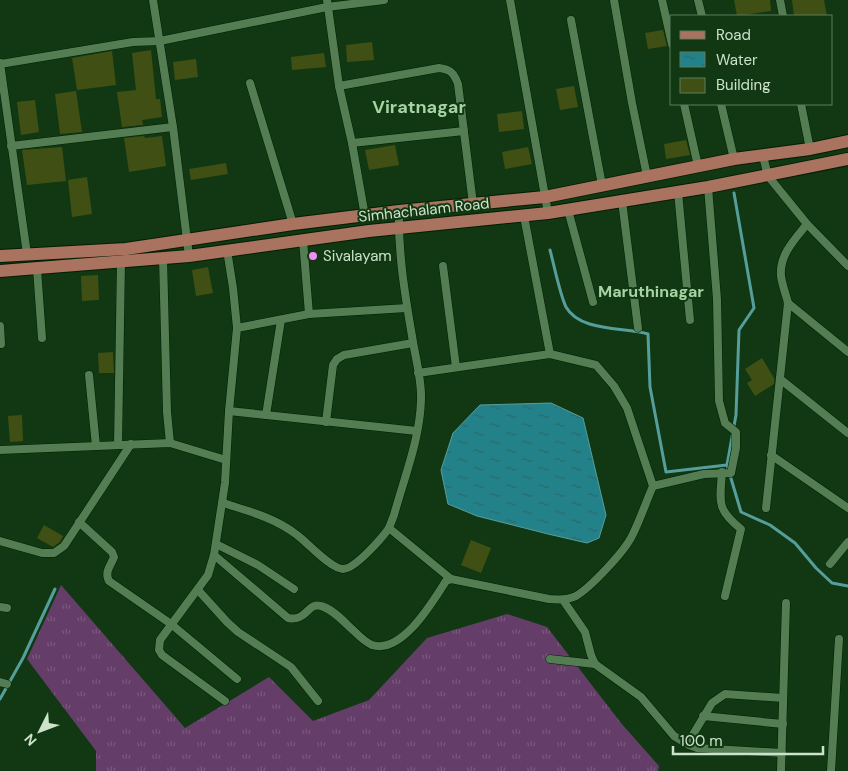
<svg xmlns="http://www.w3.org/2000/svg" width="848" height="771" font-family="'DM Sans',sans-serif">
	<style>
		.grass { fill: url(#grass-tufts) }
		.water { fill: url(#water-ripples); stroke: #569e9c }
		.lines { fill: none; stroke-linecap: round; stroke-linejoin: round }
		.stream { stroke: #569e9c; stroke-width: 3 }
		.building { fill: #405015 }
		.minor-casing { stroke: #021e03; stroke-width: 9 }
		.primary-casing { stroke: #021e03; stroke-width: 14 }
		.minor { stroke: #547d53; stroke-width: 8 }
		.primary { stroke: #a97360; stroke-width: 12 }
		.poi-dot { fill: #ee8cf8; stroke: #113812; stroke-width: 2 }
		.labels { text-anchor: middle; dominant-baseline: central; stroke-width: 4; stroke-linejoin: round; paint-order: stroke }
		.street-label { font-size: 15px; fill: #cce2ca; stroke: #113812 }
		.poi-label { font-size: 15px; fill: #cce2ca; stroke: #113812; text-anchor: start }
		.neighbourhood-label { font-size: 16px; font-weight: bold; fill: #a7d3a4; stroke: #113812 }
		.quarter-label { font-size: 18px; font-weight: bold; fill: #a7d3a4; stroke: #113812 }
	</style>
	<defs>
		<pattern id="grass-tufts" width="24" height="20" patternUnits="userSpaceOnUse" patternTransform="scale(1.25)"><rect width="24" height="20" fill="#643d68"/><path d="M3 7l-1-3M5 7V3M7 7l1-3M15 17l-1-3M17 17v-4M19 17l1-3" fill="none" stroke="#79597c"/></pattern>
		<pattern id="water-ripples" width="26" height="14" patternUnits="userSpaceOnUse" patternTransform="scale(1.25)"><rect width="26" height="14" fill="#238189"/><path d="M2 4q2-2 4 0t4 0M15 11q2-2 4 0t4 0" fill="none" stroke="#2d696b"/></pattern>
	</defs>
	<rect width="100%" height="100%" fill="#113812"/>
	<polygon class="grass" points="61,585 185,728 269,677 313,721 369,700 427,638 507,614 547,627 621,723 659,766 658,771 96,771 96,751 27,659"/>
	<polygon class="water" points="551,403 583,418 606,515 599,538 587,543 548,534 477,516 448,504 441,470 453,433 480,405"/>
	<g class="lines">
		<g class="stream">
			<path d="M550 250C554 265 560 295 566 307 580 332 624 327 648 334L650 387 666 472 727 465 741 512 770 525 795 543 816 568 832 583 848 586"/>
			<polyline points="727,465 736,415 739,330 754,308 734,193"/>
			<polyline points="0,699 23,658 55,589"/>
		</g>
	</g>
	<g class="building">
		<polygon points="734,0 770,0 771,11 737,16"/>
		<polygon points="792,0 824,0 827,16 794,16"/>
		<polygon points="663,30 667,46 648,49 645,33"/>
		<polygon points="372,42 374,60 347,62 346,45"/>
		<polygon points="151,50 156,99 160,99 162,117 142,120 143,125 122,127 117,92 136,90 132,53"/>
		<polygon points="112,51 116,85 77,90 72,58"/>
		<polygon points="324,53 326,67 292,70 291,57"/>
		<polygon points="196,59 198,77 175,80 173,62"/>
		<polygon points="574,86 578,107 560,110 556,89"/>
		<polygon points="76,91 82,132 60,134 55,94"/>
		<polygon points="35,100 39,132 21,135 17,102"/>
		<polygon points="522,111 524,129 499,132 497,114"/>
		<polygon points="144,136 145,138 162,136 166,166 129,172 124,138"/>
		<polygon points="686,140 690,155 666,159 664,144"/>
		<polygon points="395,145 399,165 369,170 365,150"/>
		<polygon points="62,147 66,181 27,185 22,150"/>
		<polygon points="528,147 532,164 505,169 502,152"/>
		<polygon points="226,163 228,174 191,180 189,169"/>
		<polygon points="87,177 92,214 72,217 68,180"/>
		<polygon points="208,267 213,293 196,296 192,270"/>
		<polygon points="98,275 99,300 82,301 81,276"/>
		<polygon points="113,352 114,373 99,373 98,353"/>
		<polygon points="762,358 774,378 774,384 755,396 747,383 752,380 745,369"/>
		<polygon points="22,415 23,441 10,442 8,416"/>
		<polygon points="44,525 63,536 60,542 53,547 37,538"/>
		<polygon points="471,540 491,548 481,573 461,565"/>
	</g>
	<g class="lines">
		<g class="minor-casing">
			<g id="minor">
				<polyline points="153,0 173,127 189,256"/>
				<polyline points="327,0 339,86 352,143 365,216"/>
				<polyline points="510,0 548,213"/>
				<polyline points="614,0 632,103 647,176"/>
				<polyline points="662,0 672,44"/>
				<polyline points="698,0 702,16"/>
				<polyline points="780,0 783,16"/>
				<polyline points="571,20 602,185"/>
				<polyline points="0,63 27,254"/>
				<polyline points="0,64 133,42 160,41 327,7 384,0"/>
				<polyline points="250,83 293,224"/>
				<path d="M339 86 439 68C450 69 454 73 458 84L473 204"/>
				<polyline points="684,104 698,166"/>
				<polyline points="721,104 734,159"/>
				<polyline points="801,104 810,149"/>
				<polyline points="352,143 464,131"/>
				<polyline points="11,146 173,127"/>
				<polyline points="763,156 768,176 807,224 848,266"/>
				<polyline points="678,192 690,320"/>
				<polyline points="622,201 638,328"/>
				<polyline points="568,210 593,302"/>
				<path d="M399 211C398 253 405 295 412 336 415 356 422 380 421 400 420 439 404 478 394 515L389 528 451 579 549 599C559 600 568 600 576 596 591 587 624 552 632 536 640 520 646 502 653 486L627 408 614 386 596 365 550 354 418 373"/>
				<polyline points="524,216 550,354"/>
				<polyline points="303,240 309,314"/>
				<polyline points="227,250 233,288 237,328"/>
				<polyline points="163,258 167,412 170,443"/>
				<polyline points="443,266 456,367"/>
				<polyline points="37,269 42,338"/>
				<polyline points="788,303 848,352"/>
				<polyline points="0,326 1,344"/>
				<polyline points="89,375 96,446"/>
				<polyline points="780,379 848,433"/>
				<polyline points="229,411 417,431"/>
				<polyline points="266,415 281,320"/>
				<polyline points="326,422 333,365 337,359 344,355 413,343"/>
				<polyline points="118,445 121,262"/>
				<polyline points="0,450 170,443 226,460"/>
				<polyline points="771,455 848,508"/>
				<path d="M722 472C720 502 716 509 741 529L725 596"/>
				<polyline points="653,486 704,474 731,473 736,448 736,432 725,423 719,401 717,299 708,187"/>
				<path d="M223 503C248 511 276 518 297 535 308 543 331 569 343 569 355 569 382 538 389 528"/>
				<path d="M766 508 788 303C786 294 782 285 781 276 779 255 795 239 807 224"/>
				<path d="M79 522 112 552 114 557C111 565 104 572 109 581L171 624 237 679"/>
				<polyline points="0,541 42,553 54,553 64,546 131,444"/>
				<polyline points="216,544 258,565 294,589"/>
				<path d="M214 555 288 618C307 622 307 602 321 606 333 609 345 623 354 631 359 636 365 642 372 645 402 655 433 601 446 581L451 579"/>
				<polyline points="830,564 848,542"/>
				<polyline points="198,590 227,622 238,632 291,667 318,701"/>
				<polyline points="563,600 585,632 591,655 595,664 641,697 674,736 689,745"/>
				<polyline points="0,607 7,608"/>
				<polyline points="550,659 595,664"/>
				<polyline points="0,682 7,684"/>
				<polyline points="225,701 162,655 159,650 160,640 208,575 214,555 225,483 229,411 237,328 309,314 407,308"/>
				<polyline points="703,716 783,724"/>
				<polyline points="782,753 697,748 689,745 689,741 712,703 725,694 783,698"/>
				<polyline points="781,771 786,603"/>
				<polyline points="831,771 839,639"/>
			</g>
		</g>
		<g class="primary-casing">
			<g id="primary">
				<polyline points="0,256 126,249 293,224 399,211 545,197 734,159 810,149 848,141"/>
				<polyline points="0,271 189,256 369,231 548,213 708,187 848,159"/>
			</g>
		</g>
		<use href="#minor" class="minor"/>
		<use href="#primary" class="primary"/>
	</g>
	<circle class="poi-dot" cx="313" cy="256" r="5"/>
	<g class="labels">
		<g class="street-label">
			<text transform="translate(424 210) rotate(-6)">Simhachalam Road</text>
		</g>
		<g class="poi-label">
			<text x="323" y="256">Sivalayam</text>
		</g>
		<g class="neighbourhood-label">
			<text x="651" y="291">Maruthinagar</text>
		</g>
		<g class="quarter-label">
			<text x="419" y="107">Viratnagar</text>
		</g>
	</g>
	<rect x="670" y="15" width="162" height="90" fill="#113812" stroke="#5c7c5c"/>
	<rect x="680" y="31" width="25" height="8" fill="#a97360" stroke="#5c7c5c"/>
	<text x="716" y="40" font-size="15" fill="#cce2ca">Road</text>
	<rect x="680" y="52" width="25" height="15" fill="url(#water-ripples)" stroke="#5c7c5c"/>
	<text x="716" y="65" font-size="15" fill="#cce2ca">Water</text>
	<rect x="680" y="78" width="25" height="15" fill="#405015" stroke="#5c7c5c"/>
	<text x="716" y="90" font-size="15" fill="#cce2ca">Building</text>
	<g transform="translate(40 731) rotate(228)" stroke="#113812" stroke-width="4" paint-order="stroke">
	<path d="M0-4L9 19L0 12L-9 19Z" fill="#cce2ca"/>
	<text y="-8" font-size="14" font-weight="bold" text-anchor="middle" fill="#cce2ca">N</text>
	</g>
	<path d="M673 746v8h150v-8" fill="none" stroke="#cce2ca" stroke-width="2.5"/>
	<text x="680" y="746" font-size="15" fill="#cce2ca" stroke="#113812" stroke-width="4" paint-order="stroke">100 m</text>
</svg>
